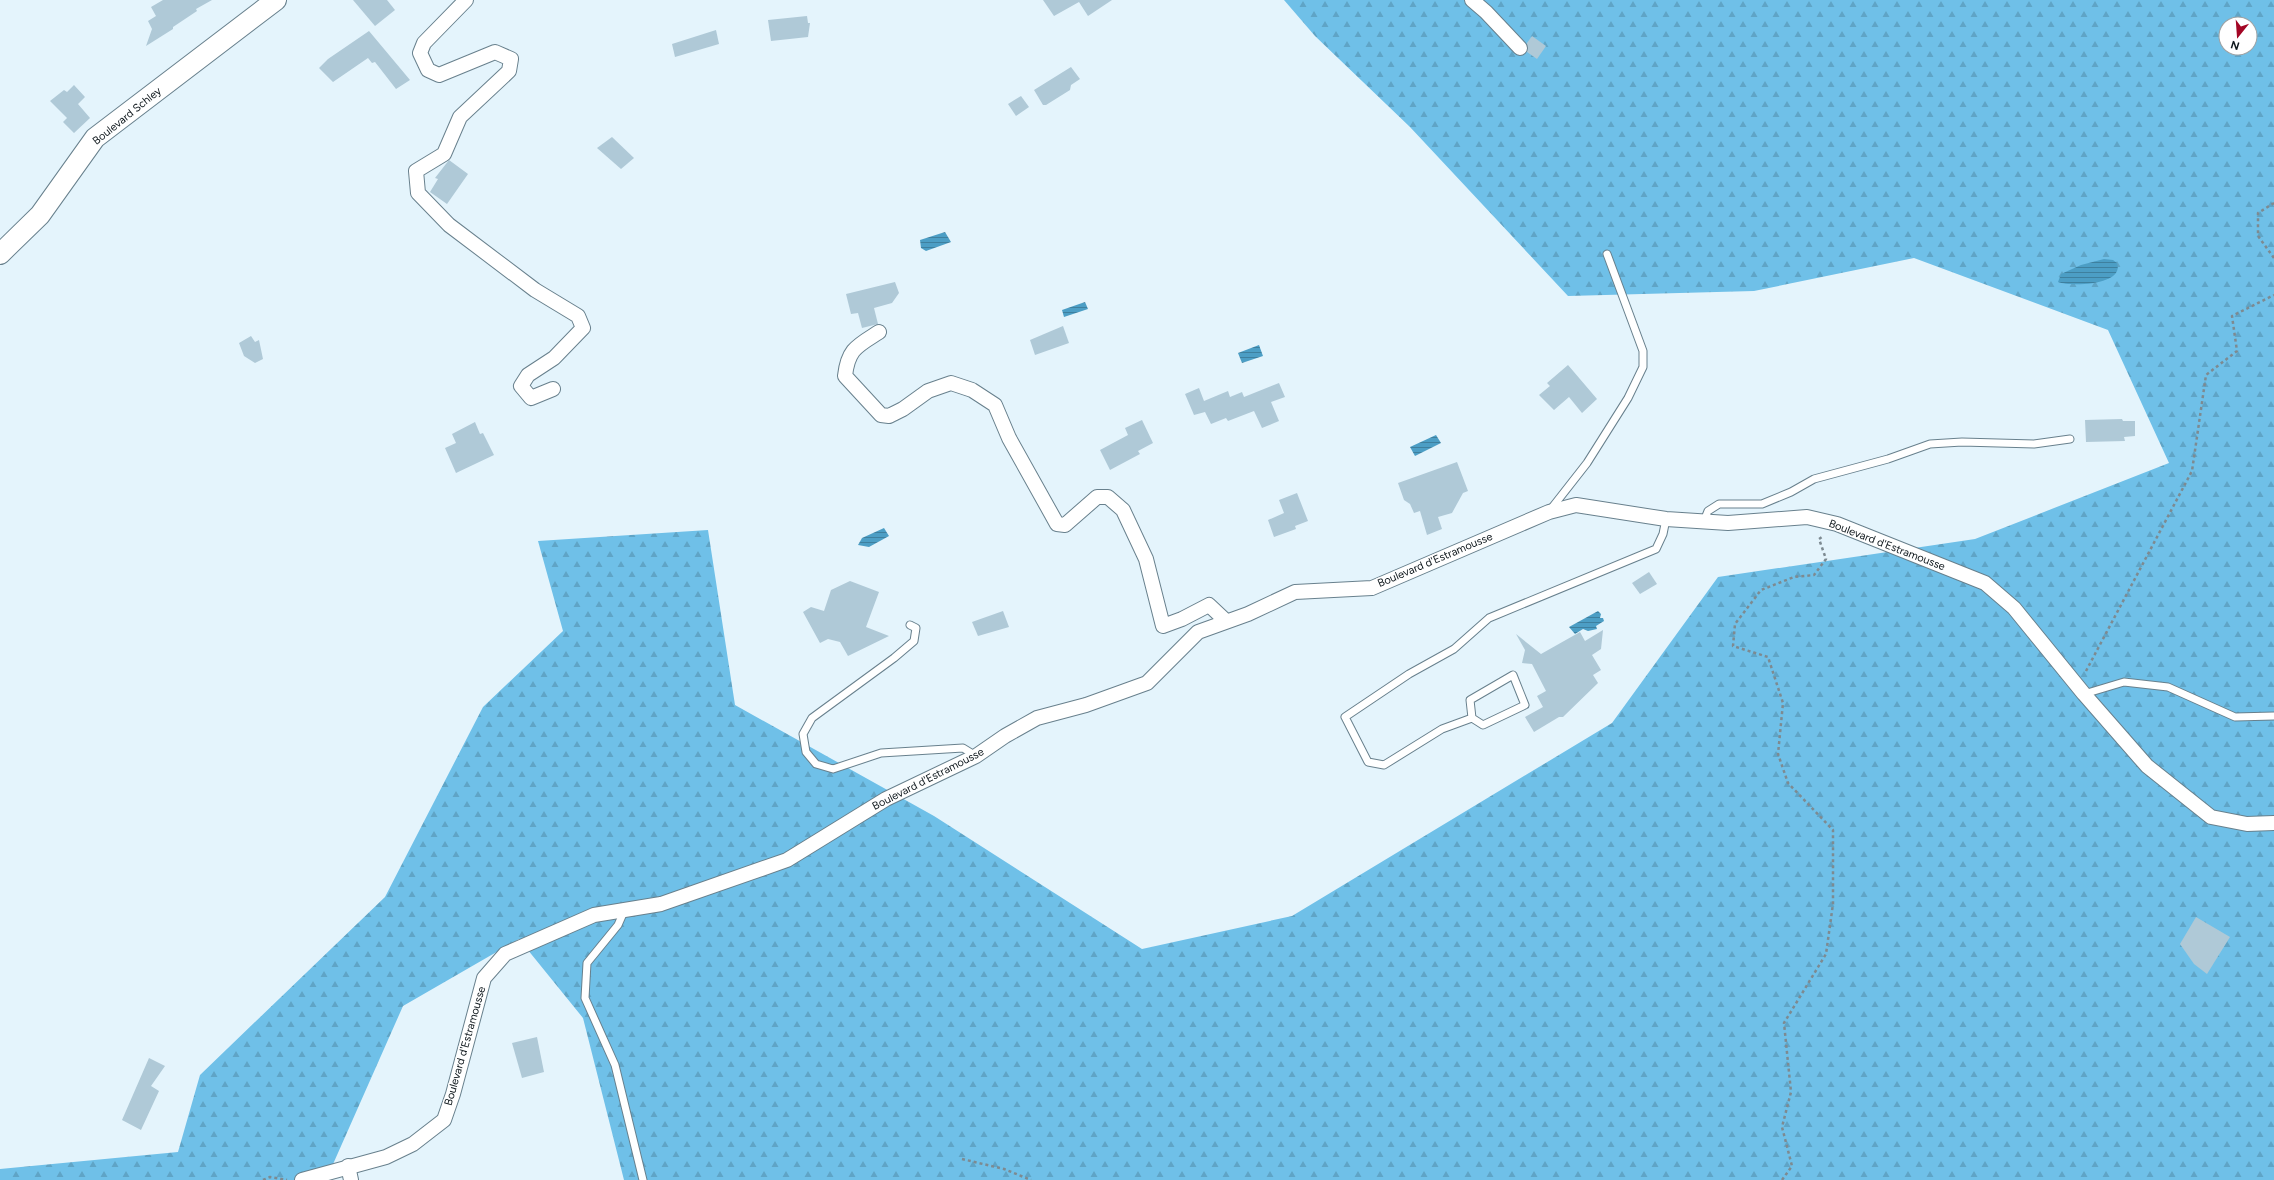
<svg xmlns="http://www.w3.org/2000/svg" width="2274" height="1180" font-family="Figtree,sans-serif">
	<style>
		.forest { fill: url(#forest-firs); fill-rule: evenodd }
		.water { fill: url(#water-rules) }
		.building { fill: #afc9d7 }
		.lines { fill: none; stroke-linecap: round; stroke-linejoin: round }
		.lane-casing { stroke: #68808d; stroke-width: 9 }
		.street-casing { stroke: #68808d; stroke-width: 16 }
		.secondary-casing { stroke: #68808d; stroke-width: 22 }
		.path { stroke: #7d8a91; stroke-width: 2.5; stroke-dasharray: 3 3; stroke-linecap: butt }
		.lane { stroke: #fff; stroke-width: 7 }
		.street { stroke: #fff; stroke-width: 14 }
		.secondary { stroke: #fff; stroke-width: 20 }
		.labels { text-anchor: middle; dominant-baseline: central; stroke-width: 3; stroke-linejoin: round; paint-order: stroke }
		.street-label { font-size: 11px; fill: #0d161b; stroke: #fff }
	</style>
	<defs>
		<pattern id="forest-firs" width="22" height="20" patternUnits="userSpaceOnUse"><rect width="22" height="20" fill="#6fc0e8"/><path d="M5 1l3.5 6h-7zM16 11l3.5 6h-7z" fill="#5fa4c6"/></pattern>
		<pattern id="water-rules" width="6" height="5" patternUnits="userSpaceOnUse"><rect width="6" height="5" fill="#4c9ec5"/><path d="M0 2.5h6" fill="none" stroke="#3e809f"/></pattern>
	</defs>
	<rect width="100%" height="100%" fill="#e4f4fc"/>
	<path class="forest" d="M1284 0H2274V1180H624L583 1018 519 939 403 1006 326 1180H0V1169L178 1152 200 1075 385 897 483 707 563 631 538 541 708 530 735 705 934 816 1142 949 1292 916 1612 723 1718 577 1975 539 2169 463 2108 330 1914 258 1754 291 1568 296 1410 127 1315 36ZM2226 24H2250V48H2226Z"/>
	<g class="water">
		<polygon points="945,232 951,242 926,251 921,248 920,240"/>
		<path d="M2104 259 2113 260 2117 263C2125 285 2071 287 2058 282L2061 274 2081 265Z"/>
		<polygon points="1085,302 1088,309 1064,317 1062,310"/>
		<polygon points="1259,345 1263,356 1242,363 1238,353"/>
		<polygon points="1436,435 1441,443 1415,456 1410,447"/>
		<polygon points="884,528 889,536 869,547 858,545 862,538"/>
		<polygon points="1598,611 1601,614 1600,618 1603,618 1604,621 1596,626 1597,629 1588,631 1583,629 1575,634 1569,627"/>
	</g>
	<g class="building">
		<polygon points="163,0 212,0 196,9 197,11 173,27 173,29 146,46 152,29 148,21 156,16 151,7"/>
		<polygon points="353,0 387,0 395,10 375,26"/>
		<polygon points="1043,0 1112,0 1088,16 1079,2 1054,16"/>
		<polygon points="807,16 808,23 810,23 808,37 771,41 768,20"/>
		<polygon points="716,30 719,44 675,57 672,44"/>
		<polygon points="369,31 410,80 396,89 375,62 372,63 368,58 333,82 319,68 328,59"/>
		<polygon points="1532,36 1546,46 1537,59 1527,52 1527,43"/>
		<polygon points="1071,67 1080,79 1071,85 1070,90 1046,105 1043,105 1034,90"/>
		<polygon points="74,85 85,97 78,104 90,118 74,133 63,122 67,118 50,101 64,90 67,92"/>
		<polygon points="1021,96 1029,107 1016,116 1008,104"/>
		<polygon points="612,137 634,158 621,169 597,148"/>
		<polygon points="449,160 468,174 447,204 430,192 438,179 435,178"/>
		<polygon points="895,282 899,293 892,303 874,308 878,324 862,328 858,313 851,314 846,294"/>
		<polygon points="1063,326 1069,343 1035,355 1030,340"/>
		<polygon points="251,336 255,342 259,340 263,359 255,363 244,356 239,343"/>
		<polygon points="1568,365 1597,399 1582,413 1569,397 1554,410 1539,395 1550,386 1547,383"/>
		<polygon points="1279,383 1285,397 1271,402 1279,421 1262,428 1254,411 1228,421 1226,418 1211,424 1205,412 1194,415 1185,394 1199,388 1204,401 1228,391 1230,397 1242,392 1244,397"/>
		<polygon points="2122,419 2123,421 2135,421 2135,436 2124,437 2125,441 2086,442 2085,420"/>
		<polygon points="1142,420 1153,443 1138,451 1140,454 1110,470 1100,450 1128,435 1125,428"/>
		<polygon points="475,422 480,434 483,433 494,455 456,473 445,448 456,443 452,434"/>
		<polygon points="1457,462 1468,491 1463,493 1452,513 1438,517 1442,529 1427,535 1420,511 1414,513 1410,504 1404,500 1398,483"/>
		<polygon points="1297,493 1308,521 1295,526 1296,529 1274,537 1268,520 1284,513 1279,500"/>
		<polygon points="1649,572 1657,584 1640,594 1632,583"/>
		<polygon points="850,581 879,592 866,627 889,636 848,656 840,642 828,639 820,643 803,612 811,607 824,611 831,590"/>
		<polygon points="1003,611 1009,627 978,636 972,622"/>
		<polygon points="1603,630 1601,649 1592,655 1601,670 1593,675 1598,683 1563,717 1559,717 1534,732 1525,717 1543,707 1537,696 1546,691 1532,664 1522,663 1525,650 1516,634 1541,654 1580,632 1585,641"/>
		<polygon points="2196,917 2230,937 2207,974 2194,964 2180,944"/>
		<polygon points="537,1037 544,1072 522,1078 512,1043"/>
		<polygon points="149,1058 165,1066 151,1086 159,1091 141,1130 122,1120"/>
	</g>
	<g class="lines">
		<g class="lane-casing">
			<g id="lane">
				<polyline points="1551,509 1587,463 1628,398 1643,367 1643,351 1607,254"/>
				<polyline points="1704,521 1708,511 1719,504 1762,504 1791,492 1814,479 1888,459 1930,444 1962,442 2034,444 2070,439"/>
				<polyline points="910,625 916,628 914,641 894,658 812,718 803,734 806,752 816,764 833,769 881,753 963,748 976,756"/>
				<polyline points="2084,694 2124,682 2168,687 2235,717 2274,716"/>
				<polyline points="1472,718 1470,700 1513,675 1525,705 1483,725 1472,718 1442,729 1384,765 1368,762 1345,717 1409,674 1454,649 1489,618 1656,549 1663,534 1666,519"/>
				<polyline points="625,909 618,925 587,963 585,998 615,1065 643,1180"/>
			</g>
		</g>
		<g class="street-casing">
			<g id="street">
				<polyline points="466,0 424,43 420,53 428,70 439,75 495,52 511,59 509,71 460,117 444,154 416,171 418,193 449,225 535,290 578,316 583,328 554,358 528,375 521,386 531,398 553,389"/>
				<polyline points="1472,0 1486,12 1520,48"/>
				<path d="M879 332C857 346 848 349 845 376L881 415 889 416 903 409 928 391 951 383 972 390 995 405 1009 438 1057 524 1065 525 1097 497H1108L1123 510 1146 559 1163 626 1182 619 1209 605 1226 621"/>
				<polyline points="348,1166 351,1180"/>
				<polyline points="302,1180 386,1157 413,1144 444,1120 453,1094 484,978 505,954 594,915 661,904 787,860 886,799 976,756 1005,736 1037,718 1086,705 1147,683 1198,632 1248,614 1295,592 1372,588 1549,512 1576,505 1666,519 1728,523 1807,517 1837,524 1985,583 2014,608 2084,694 2147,766 2211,817 2247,824 2274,823"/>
			</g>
		</g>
		<g class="secondary-casing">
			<polyline id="secondary" points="0,254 40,215 95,138 276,0"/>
		</g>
		<g class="path">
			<polyline points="2274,203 2258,213 2258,236 2274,258"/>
			<polyline points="2086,671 2192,471 2206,375 2237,351 2232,316 2274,295"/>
			<polyline points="962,1159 1004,1169 1031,1180"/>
			<polyline points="263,1180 270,1177 287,1180"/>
			<polyline points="1782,1180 1792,1166 1782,1127 1791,1092 1784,1023 1826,954 1833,904 1833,830 1788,783 1778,754 1783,703 1768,657 1733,646 1735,624 1761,590 1794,577 1814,575 1826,559 1819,539 1822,537"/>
		</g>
		<use href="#lane" class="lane"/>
		<use href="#street" class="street"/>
		<use href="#secondary" class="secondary"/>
	</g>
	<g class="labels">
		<g class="street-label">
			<text transform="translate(127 116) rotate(-39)">Boulevard Schley</text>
			<text transform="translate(1887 545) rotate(21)">Boulevard d'Estramousse</text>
			<text transform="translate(1435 560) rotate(-23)">Boulevard d'Estramousse</text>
			<text transform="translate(928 779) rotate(-27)">Boulevard d'Estramousse</text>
			<text transform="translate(465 1046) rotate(-74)">Boulevard d'Estramousse</text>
		</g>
	</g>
	<g transform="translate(2238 36) rotate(197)"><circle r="19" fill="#ffffff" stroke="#9ea2a4"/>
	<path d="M0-3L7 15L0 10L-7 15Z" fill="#a30625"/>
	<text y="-6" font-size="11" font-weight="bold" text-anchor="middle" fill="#0d161b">N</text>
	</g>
</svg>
